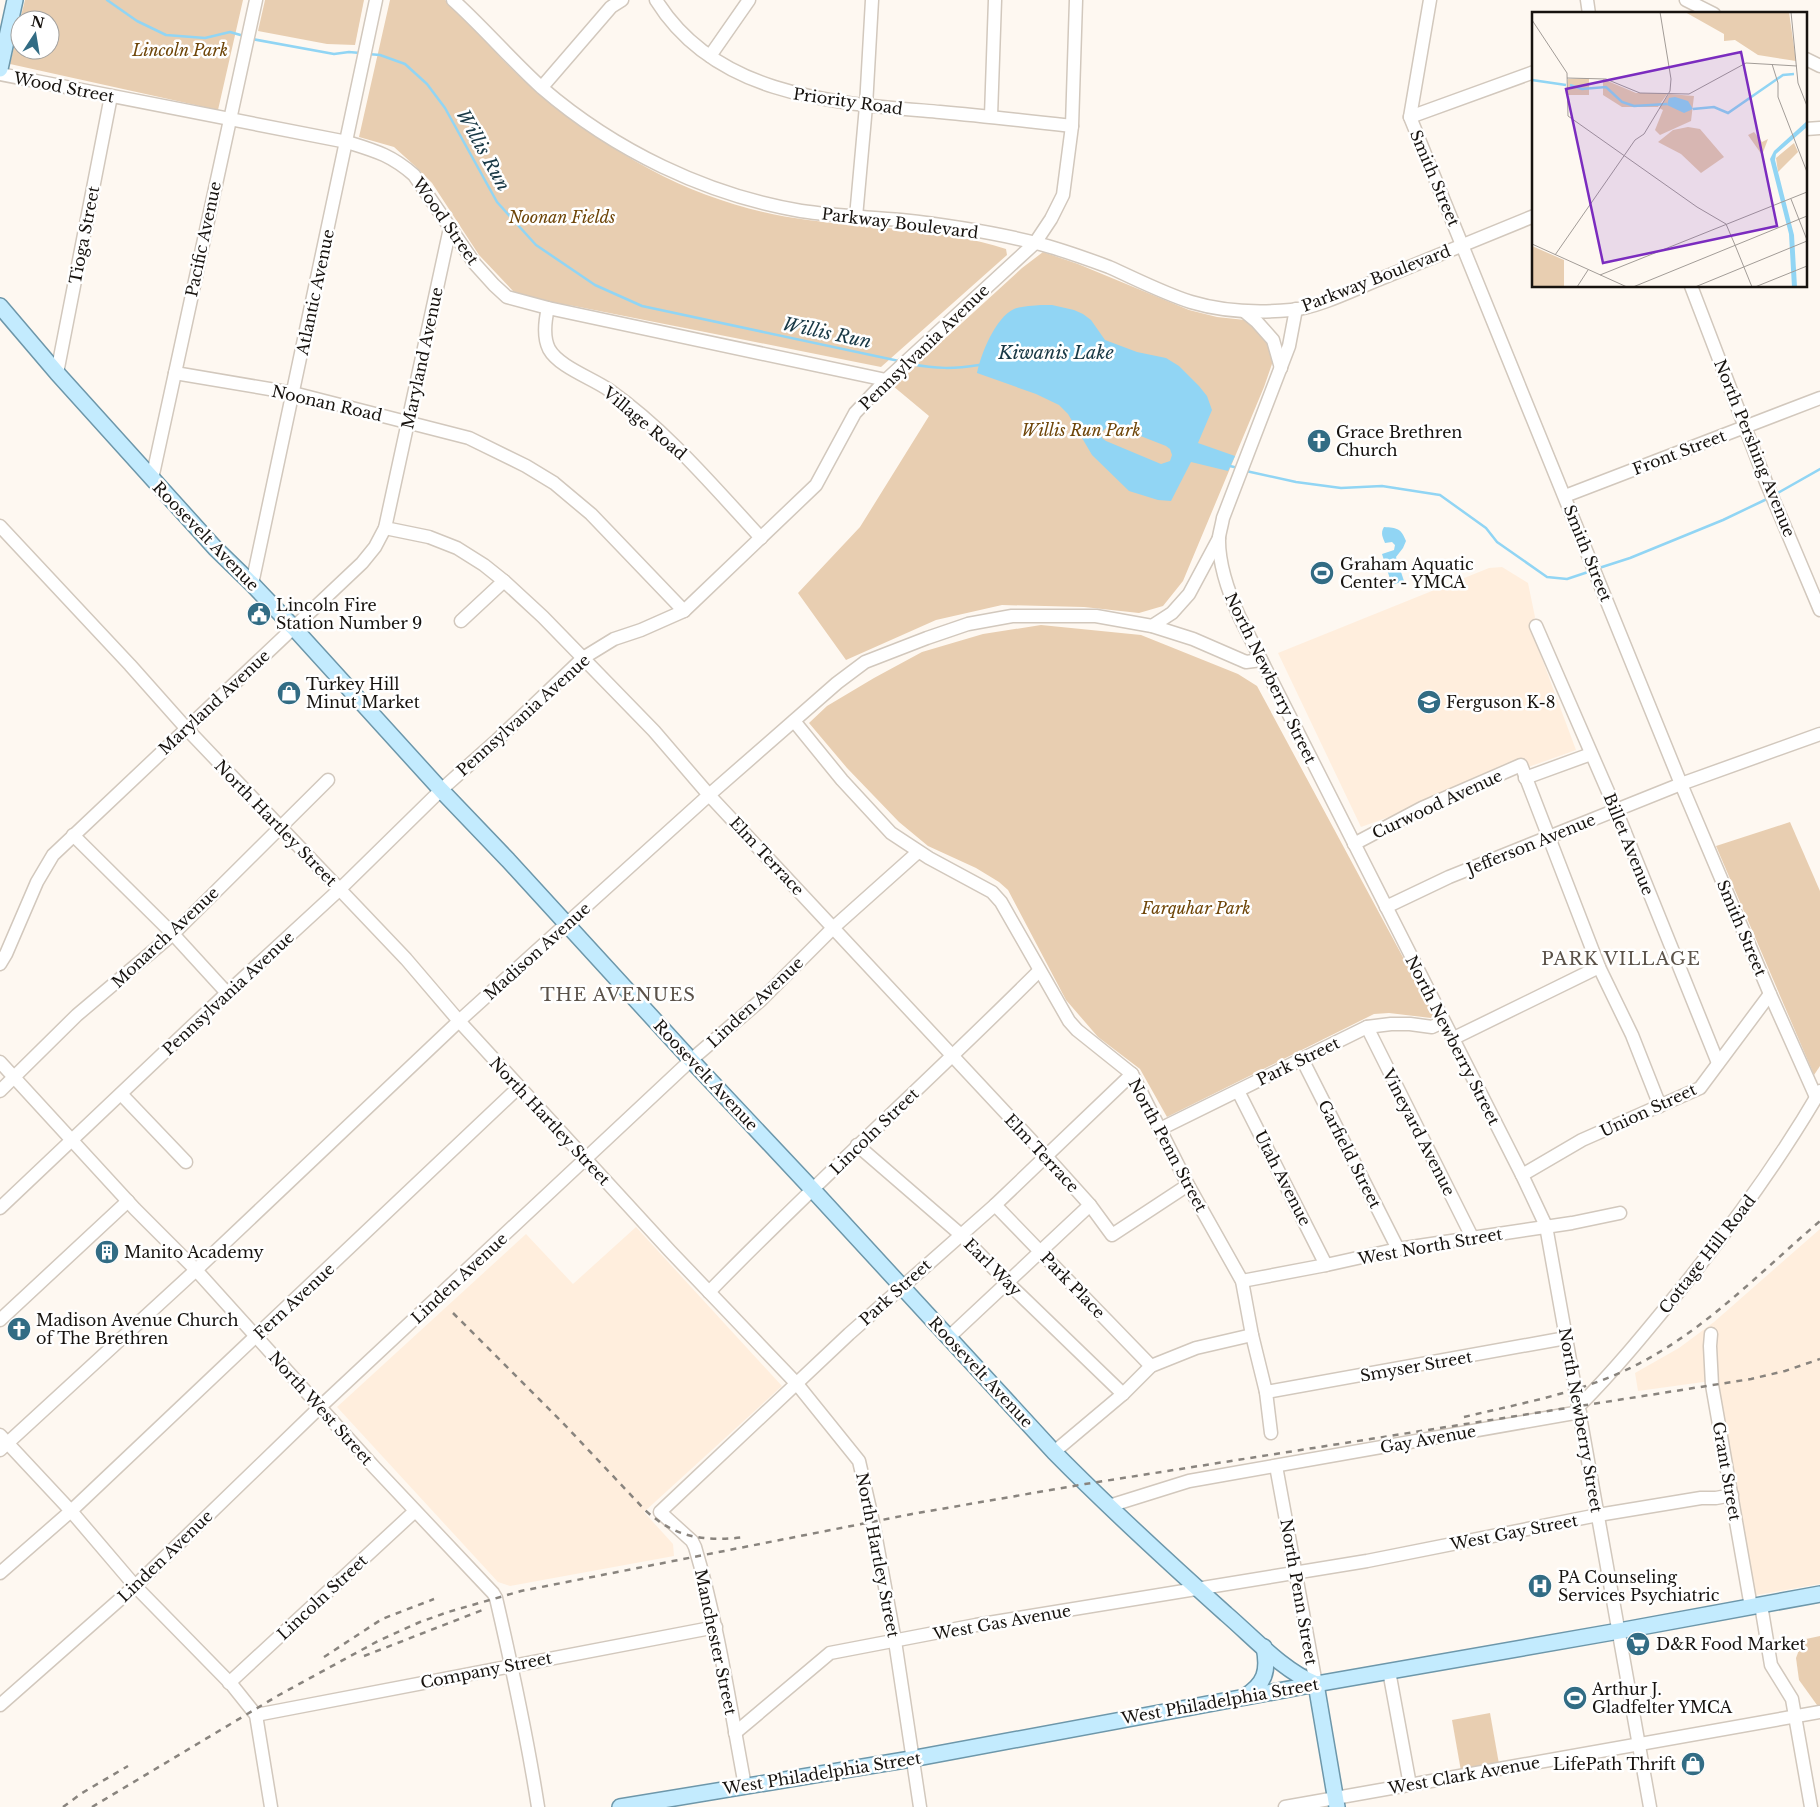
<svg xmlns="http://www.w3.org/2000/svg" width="1820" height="1807" font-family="'Libre Baskerville',serif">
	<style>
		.built { fill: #fed }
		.green { fill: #e8ceb1 }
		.water { fill: #91d5f4; fill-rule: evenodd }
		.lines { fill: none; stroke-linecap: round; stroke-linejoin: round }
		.stream { stroke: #91d5f4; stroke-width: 2.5 }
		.minor-casing { stroke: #d2c8bd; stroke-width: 15 }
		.major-casing { stroke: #6d97aa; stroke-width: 18 }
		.minor { stroke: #fff; stroke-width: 12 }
		.major { stroke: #c3ebfe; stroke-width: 15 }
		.rail { stroke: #89847e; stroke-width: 2.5; stroke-dasharray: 6 6; stroke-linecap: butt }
		.labels { text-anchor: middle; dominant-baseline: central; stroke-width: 5; stroke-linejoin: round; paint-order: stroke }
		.park-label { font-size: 16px; font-style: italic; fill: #6e4508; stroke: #fff }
		.street-label { font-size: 16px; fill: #17130f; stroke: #fff }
		.poi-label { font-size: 16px; fill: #17130f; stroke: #fff; text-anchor: start }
		.water-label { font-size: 18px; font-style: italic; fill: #183845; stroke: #fff }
		.neighbourhood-label { font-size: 18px; letter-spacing: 1px; fill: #5b5249; stroke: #fff }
		.inset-river { fill: none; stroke: #91d5f4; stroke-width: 2.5 }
		.inset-road { fill: none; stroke: #a29c97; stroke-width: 1 }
		.view { fill: #7b2cbf; fill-opacity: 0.15; stroke: #7b2cbf; stroke-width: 2.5 }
		.inset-edge { fill: none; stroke: #17130f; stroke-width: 2.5 }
	</style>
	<rect width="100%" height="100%" fill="#fef8f1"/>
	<g class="built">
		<polygon points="1502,567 1528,583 1535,617 1531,629 1576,750 1361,827 1278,653 1489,568"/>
		<polygon points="636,1227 782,1386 644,1512 673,1544 674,1556 510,1586 498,1582 337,1407 526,1234 573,1284"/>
		<polygon points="1820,1229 1820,1584 1756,1595 1718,1380 1638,1391 1635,1373 1679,1348 1714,1322"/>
	</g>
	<g class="green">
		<polygon points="25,0 243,0 218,110 10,64 20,21 20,50 50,50 50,20 20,20"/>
		<polygon points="265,0 364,0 355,45 327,44 258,31"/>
		<path d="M390 0H445C455 8 465 17 473 26 486 39 497 55 511 68 522 80 536 89 548 100 626 164 707 207 808 220 875 229 940 228 1006 249L1007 255 881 367 574 306 527 299 513 291 479 255 432 183 415 166 394 147 359 137Z"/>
		<polygon points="1043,252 1078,264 1189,310 1217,317 1245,320 1268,337 1273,361 1264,387 1183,581 1163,606 1139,613 1084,607 1002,605 936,620 846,660 798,593 860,527 929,416 893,386 1022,268"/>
		<polygon points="1041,625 1141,635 1238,674 1257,686 1433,1013 1431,1018 1389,1013 1374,1014 1167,1117 1140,1069 1098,1037 1066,1000 1008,890 999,882 976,868 928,846 899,822 847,768 809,723 827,706 874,678 922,652 983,634"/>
		<polygon points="1790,822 1820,891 1820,1066 1814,1075 1716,846"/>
		<polygon points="1820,1636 1820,1706 1817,1705 1799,1680 1796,1658 1802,1642 1806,1639"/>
		<polygon points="1490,1713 1499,1764 1461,1771 1452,1720"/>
	</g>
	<g class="water">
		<path d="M1041 305H1052L1074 310 1083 314 1091 320 1105 340 1137 352 1166 358 1179 366 1199 386 1207 396 1212 410 1198 443 1235 456 1228 471 1191 462 1171 501 1158 500 1129 491 1092 455 1068 414 1059 405 1036 394 977 373C981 354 995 318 1014 309 1021 306 1033 306 1041 305ZM1110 424 1166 446 1170 449 1172 455 1170 461 1161 464 1106 441 1102 438V432Z"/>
		<path d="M1384 527C1397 528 1401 528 1406 541L1403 548 1396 557 1404 581 1392 585 1382 554 1394 550 1395 545 1392 542 1385 543C1383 538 1380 533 1384 527Z"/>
	</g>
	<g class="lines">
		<g class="stream">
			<polyline points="107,0 137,21 166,35 205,38 230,32 244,36"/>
			<polyline points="252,39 334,54 349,52 360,53"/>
			<polyline points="368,54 380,55 405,64 427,84 445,108 497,202 536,245 595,285 642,306 899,361"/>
			<path d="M911 364C936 369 954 369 979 365"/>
			<polyline points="1230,466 1238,468"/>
			<polyline points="1246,471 1296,482 1341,488 1382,486 1440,495 1486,528 1497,542 1547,577 1567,579 1591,571"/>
			<polyline points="1776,494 1820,469"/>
			<polyline points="1599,568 1630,558 1723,520 1769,498"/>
		</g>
		<g class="minor-casing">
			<g id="minor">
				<path d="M453 0C484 28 511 60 542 88 614 150 706 195 801 211 834 216 868 217 901 220 946 225 992 232 1036 243 1060 249 1085 258 1109 267 1136 279 1163 293 1191 302 1224 312 1257 313 1291 310 1317 308 1355 289 1380 279 1431 258 1482 237 1534 216"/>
				<path d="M656 0C717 98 837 103 940 112 984 116 1028 121 1072 126"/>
				<polyline points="1430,0 1410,117 1681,784 1770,994 1816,1097"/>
				<polyline points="1587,0 1589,14"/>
				<polyline points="1686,0 1714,14"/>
				<polyline points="710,56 749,0"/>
				<polyline points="1806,59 1820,66"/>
				<path d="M0 74 347 142C376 151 391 155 414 175L475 264 494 285 507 297 548 308 886 380"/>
				<polyline points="542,87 611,7 622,0"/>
				<polyline points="991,116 995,0"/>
				<polyline points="1410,117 1534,72"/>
				<polyline points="1806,129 1820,128"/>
				<polyline points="856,217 866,106 872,0"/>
				<polyline points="1691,286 1766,482 1820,610"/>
				<path d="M548 308C545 321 543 337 549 349 559 367 592 378 609 390 667 431 713 486 761 538"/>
				<path d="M1296 309 1289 346 1223 518C1222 524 1220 531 1219 537 1218 565 1229 594 1240 618L1522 1175 1546 1226 1650 1807"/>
				<polyline points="1245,312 1257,322 1273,340 1281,368"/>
				<polyline points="57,373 111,96"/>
				<polyline points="175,373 293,393 469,438 526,466 554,483 591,514 684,611"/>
				<polyline points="152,479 256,0"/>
				<polyline points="1565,496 1820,398"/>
				<polyline points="0,526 130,665 186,728 406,959 459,1021 670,1251 797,1384 859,1461 873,1522 895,1641 920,1807"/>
				<polyline points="385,528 429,537 457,548 484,565 504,581 543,617 654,731 709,795 1046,1156 1090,1205 1112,1235 1188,1185"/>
				<polyline points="252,584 376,0"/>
				<polyline points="461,621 504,581"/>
				<polyline points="1152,626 1172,613 1189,594 1219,538"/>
				<polyline points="1536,626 1616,810 1718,1063"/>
				<polyline points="794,721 842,780 891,833 929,858 992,892 1001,902 1069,1021 1077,1030 1132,1074 1188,1185 1242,1281 1252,1335 1266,1392 1271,1433"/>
				<polyline points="1525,778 1591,754"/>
				<polyline points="73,835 173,934 227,993"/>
				<polyline points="1354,844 1422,808 1521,765 1599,967 1632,1035 1660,1106"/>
				<polyline points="1386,907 1449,877 1681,784 1820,734"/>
				<polyline points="0,964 6,954 37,882 53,855 362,563 375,547 385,528 450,228"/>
				<polyline points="1367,1027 1472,1237"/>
				<polyline points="1452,1039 1599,967"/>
				<polyline points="1302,1059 1398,1249"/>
				<path d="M0 1062 135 1209 196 1270 375 1468 493 1593 496 1598C512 1667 527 1736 538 1807"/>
				<polyline points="0,1091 77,1015 173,934 328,780"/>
				<polyline points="1238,1091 1326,1265"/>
				<polyline points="121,1094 186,1162"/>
				<polyline points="1160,1129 1367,1027 1391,1024 1410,1024 1432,1027 1443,1022"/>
				<polyline points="857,1145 960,1234 1008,1283 1123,1394"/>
				<polyline points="1522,1175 1582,1140 1700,1088 1770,994"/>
				<polyline points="995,1205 1151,1366"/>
				<polyline points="0,1208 227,993 340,889 441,790 497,740 583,658 614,639 641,630 684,611 816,485 855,413 886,380 1035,243 1051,219 1063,195 1072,126 1076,0"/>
				<polyline points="1242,1281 1326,1265 1398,1249 1572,1223 1620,1213"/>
				<path d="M709 1292C816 1182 930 1080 1039 971"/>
				<polyline points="0,1320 128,1201"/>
				<polyline points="1711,1334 1710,1346 1712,1385 1751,1607"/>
				<polyline points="948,1338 1090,1205"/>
				<polyline points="1266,1392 1566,1338"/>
				<path d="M1579 1406C1614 1371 1645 1333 1676 1295 1729 1230 1778 1163 1820 1091"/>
				<polyline points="0,1435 71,1511 135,1586 232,1685 256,1715 271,1807"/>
				<polyline points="0,1450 196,1270 459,1021 709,795 837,683 865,662 927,638 968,624 1012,616 1096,616 1152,626 1193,639 1246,662 1261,660"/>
				<polyline points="1054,1452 1123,1394 1151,1366 1196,1348 1252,1335"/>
				<polyline points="1276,1466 1316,1684"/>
				<polyline points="1109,1506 1189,1481 1580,1412"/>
				<polyline points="0,1573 71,1511 519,1087"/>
				<polyline points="1761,1605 1771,1665 1792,1699 1811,1807"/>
				<polyline points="1389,1671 1410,1785"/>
				<polyline points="229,1683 415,1511"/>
				<polyline points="0,1705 135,1586 320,1407 691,1060 761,1000 834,927 918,852"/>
				<polyline points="256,1715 716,1627"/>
				<polyline points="735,1733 830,1653 976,1625 1367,1561 1598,1515 1701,1498 1716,1498 1732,1495"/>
				<path d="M745 1786C730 1706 718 1624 695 1547L692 1541 660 1512 849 1334 995 1205 1132 1074"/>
				<polyline points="1285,1807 1820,1712"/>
			</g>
		</g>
		<g class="major-casing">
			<g id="major">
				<polyline points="0,69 15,0"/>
				<path d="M0 306 57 373 215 548 252 584 293 627 441 790 508 860 691 1060 813 1190 1054 1452C1109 1508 1167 1561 1226 1614 1254 1638 1282 1670 1316 1684"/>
				<polyline points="1316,1684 1337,1807"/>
				<path d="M1244 1697C1265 1684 1269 1671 1264 1647"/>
				<polyline points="620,1807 911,1759 1316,1684 1619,1631 1820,1594"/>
			</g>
		</g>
		<use href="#minor" class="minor"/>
		<use href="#major" class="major"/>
		<g class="rail">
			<path d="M453 1313 562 1422 645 1510C675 1538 705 1542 745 1537"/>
			<path d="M1464 1417C1518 1404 1574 1394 1624 1371 1700 1336 1758 1274 1820 1221"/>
			<polyline points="364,1656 485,1609"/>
			<polyline points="324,1657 382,1619 434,1599"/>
			<polyline points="63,1807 82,1793 128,1766"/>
			<polyline points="92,1807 279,1695 378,1641 420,1622 448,1612 521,1591 912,1514 1085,1484 1751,1379 1785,1371 1820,1359"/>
		</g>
	</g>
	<defs>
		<g id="church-disc" transform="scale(1.25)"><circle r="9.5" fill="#326c84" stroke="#fff"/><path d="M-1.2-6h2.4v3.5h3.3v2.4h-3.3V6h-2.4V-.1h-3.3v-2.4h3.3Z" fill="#fff"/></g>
		<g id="stadium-disc" transform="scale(1.25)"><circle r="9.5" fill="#326c84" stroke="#fff"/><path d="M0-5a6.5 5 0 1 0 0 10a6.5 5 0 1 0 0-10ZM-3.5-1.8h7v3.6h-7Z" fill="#fff"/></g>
		<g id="civic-disc" transform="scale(1.25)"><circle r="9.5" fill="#326c84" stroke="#fff"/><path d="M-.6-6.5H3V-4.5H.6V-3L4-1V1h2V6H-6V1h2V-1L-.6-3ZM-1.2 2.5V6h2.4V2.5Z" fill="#fff"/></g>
		<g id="shop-disc" transform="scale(1.25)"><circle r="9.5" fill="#326c84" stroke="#fff"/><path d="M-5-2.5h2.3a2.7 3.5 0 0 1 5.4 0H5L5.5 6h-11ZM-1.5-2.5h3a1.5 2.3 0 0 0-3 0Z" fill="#fff"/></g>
		<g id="school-disc" transform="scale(1.25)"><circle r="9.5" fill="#326c84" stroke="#fff"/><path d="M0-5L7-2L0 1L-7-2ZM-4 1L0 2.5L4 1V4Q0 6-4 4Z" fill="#fff"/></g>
		<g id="building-disc" transform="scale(1.25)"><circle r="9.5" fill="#326c84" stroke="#fff"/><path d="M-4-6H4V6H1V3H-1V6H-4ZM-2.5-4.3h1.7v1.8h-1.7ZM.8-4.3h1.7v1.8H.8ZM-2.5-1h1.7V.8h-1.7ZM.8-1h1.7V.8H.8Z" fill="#fff"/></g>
		<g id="hospital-disc" transform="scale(1.25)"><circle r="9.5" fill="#326c84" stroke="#fff"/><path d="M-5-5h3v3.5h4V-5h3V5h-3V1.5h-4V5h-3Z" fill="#fff"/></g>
		<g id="supermarket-disc" transform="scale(1.25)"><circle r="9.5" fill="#326c84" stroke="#fff"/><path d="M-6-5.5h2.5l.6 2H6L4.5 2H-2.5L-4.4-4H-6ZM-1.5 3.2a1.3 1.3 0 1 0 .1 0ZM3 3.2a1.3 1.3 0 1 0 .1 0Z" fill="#fff"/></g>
	</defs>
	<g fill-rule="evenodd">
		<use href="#church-disc" x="1319" y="441"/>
		<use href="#stadium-disc" x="1322" y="573"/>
		<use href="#civic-disc" x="259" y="614"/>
		<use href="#shop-disc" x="289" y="693"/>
		<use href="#school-disc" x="1429" y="702"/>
		<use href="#building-disc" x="107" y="1252"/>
		<use href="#church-disc" x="19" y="1329"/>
		<use href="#hospital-disc" x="1540" y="1586"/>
		<use href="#supermarket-disc" x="1638" y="1644"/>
		<use href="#stadium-disc" x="1575" y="1698"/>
		<use href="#shop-disc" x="1693" y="1764"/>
	</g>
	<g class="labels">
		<g class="park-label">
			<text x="180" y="50">Lincoln Park</text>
			<text x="562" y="217">Noonan Fields</text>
			<text x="1081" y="430">Willis Run Park</text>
			<text x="1196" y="908">Farquhar Park</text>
		</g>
		<g class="street-label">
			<text transform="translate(64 87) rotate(11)">Wood Street</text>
			<text transform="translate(848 101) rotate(8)">Priority Road</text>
			<text transform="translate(1435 178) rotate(67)">Smith Street</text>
			<text transform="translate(446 221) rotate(55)">Wood Street</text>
			<text transform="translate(900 223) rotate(7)">Parkway Boulevard</text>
			<text transform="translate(84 235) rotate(-79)">Tioga Street</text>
			<text transform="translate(203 239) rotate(-78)">Pacific Avenue</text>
			<text transform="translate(1376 278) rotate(-21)">Parkway Boulevard</text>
			<text transform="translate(315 292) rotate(-78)">Atlantic Avenue</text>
			<text transform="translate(924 347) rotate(-44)">Pennsylvania Avenue</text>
			<text transform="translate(422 358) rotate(-78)">Maryland Avenue</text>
			<text transform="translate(327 403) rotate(13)">Noonan Road</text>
			<text transform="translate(645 423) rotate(40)">Village Road</text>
			<text transform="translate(1755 448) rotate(68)">North Pershing Avenue</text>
			<text transform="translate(1679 452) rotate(-21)">Front Street</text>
			<text transform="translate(206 536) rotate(46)">Roosevelt Avenue</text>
			<text transform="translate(1588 553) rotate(68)">Smith Street</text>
			<text transform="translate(1271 678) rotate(64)">North Newberry Street</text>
			<text transform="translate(214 702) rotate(-43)">Maryland Avenue</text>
			<text transform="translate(523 715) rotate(-42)">Pennsylvania Avenue</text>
			<text transform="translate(1437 804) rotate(-25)">Curwood Avenue</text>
			<text transform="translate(276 823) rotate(46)">North Hartley Street</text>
			<text transform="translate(1531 844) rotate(-22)">Jefferson Avenue</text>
			<text transform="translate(1629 844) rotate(68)">Billet Avenue</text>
			<text transform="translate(767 856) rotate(47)">Elm Terrace</text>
			<text transform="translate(1742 928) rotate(67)">Smith Street</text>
			<text transform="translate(165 937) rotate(-43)">Monarch Avenue</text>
			<text transform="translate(537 951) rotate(-42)">Madison Avenue</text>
			<text transform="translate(228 993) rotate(-43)">Pennsylvania Avenue</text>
			<text transform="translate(755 1002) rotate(-43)">Linden Avenue</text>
			<text transform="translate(1453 1040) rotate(63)">North Newberry Street</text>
			<text transform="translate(1298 1061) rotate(-26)">Park Street</text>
			<text transform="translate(706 1075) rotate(47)">Roosevelt Avenue</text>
			<text transform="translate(1648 1110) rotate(-25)">Union Street</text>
			<text transform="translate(550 1121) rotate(47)">North Hartley Street</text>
			<text transform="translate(874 1131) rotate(-44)">Lincoln Street</text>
			<text transform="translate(1419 1132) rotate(63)">Vineyard Avenue</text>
			<text transform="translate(1168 1145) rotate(62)">North Penn Street</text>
			<text transform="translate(1042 1153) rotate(47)">Elm Terrace</text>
			<text transform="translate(1350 1154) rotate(63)">Garfield Street</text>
			<text transform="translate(1283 1178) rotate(63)">Utah Avenue</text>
			<text transform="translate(1430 1246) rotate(-10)">West North Street</text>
			<text transform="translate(1707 1254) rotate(-52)">Cottage Hill Road</text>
			<text transform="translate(993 1267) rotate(45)">Earl Way</text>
			<text transform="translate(459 1278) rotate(-43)">Linden Avenue</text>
			<text transform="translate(1073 1285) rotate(46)">Park Place</text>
			<text transform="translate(895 1292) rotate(-42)">Park Street</text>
			<text transform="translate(294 1301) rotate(-43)">Fern Avenue</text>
			<text transform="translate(1416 1366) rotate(-10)">Smyser Street</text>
			<text transform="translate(981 1372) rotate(47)">Roosevelt Avenue</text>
			<text transform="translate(321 1408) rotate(48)">North West Street</text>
			<text transform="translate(1581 1420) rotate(80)">North Newberry Street</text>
			<text transform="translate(1428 1439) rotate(-10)">Gay Avenue</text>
			<text transform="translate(1727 1471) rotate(80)">Grant Street</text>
			<text transform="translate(1514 1532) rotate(-11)">West Gay Street</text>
			<text transform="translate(878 1555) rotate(79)">North Hartley Street</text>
			<text transform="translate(165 1556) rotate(-44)">Linden Avenue</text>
			<text transform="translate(1299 1592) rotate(80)">North Penn Street</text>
			<text transform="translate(322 1597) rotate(-43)">Lincoln Street</text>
			<text transform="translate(1002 1622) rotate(-10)">West Gas Avenue</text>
			<text transform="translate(716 1642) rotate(78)">Manchester Street</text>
			<text transform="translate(486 1670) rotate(-11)">Company Street</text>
			<text transform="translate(1220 1701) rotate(-10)">West Philadelphia Street</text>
			<text transform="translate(822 1773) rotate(-9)">West Philadelphia Street</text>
			<text transform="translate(1464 1775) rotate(-10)">West Clark Avenue</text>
		</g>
		<g class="poi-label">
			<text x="1336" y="432">Grace Brethren<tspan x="1336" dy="18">Church</tspan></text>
			<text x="1340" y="564">Graham Aquatic<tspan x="1340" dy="18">Center - YMCA</tspan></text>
			<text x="276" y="605">Lincoln Fire<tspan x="276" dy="18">Station Number 9</tspan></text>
			<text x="306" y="684">Turkey Hill<tspan x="306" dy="18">Minut Market</tspan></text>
			<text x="1446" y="702">Ferguson K-8</text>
			<text x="124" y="1252">Manito Academy</text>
			<text x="36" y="1320">Madison Avenue Church<tspan x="36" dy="18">of The Brethren</tspan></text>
			<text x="1558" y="1577">PA Counseling<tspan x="1558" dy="18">Services Psychiatric</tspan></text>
			<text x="1656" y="1644">D&amp;R Food Market</text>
			<text x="1592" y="1689">Arthur J.<tspan x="1592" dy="18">Gladfelter YMCA</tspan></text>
			<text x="1676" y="1764" text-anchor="end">LifePath Thrift</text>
		</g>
		<g class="water-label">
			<text transform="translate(483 150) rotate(61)">Willis Run</text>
			<text transform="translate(827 333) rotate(12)">Willis Run</text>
			<text x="1056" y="353">Kiwanis Lake</text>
		</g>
		<g class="neighbourhood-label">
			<text x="1621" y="959">PARK VILLAGE</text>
			<text x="618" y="995">THE AVENUES</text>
		</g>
	</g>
	<g transform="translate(1532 12)">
		<rect width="275" height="275" fill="#fef8f1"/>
		<path d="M153 0H257L264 49 226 43 203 28 192 29V22ZM57 66V83H36V67ZM71 67 104 81H136L126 95H90L71 83ZM137 82 162 84 159 109 128 123 123 118 131 98 127 96ZM156 115 168 117 192 145 169 161 149 142 126 130 141 118ZM222 120 230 130 236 127 230 143 216 123ZM262 131 266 140 246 160 244 146ZM0 234 32 248V275H0Z" fill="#e8ceb1"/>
		<path d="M143 85 156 89 161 97 152 101 135 93 137 86ZM275 109V115L244 142 243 148 262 223 265 275H260L257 222 238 147 242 139Z" fill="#91d5f4"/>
		<path class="inset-river" d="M0 68 34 73M38 73 50 77 74 75 90 90 102 94 135 92M161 97 182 95 196 101 251 63 262 62"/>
		<path class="inset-road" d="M259 0 266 71 275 94M0 8 35 61 36 104 165 195 194 212M240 52 246 71V85L275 160M35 66 74 67 108 81 157 82 214 51 265 54M259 187 275 228M194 212 203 233M0 232 95 275M203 233 220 275M23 243 103 128 112 122 138 79 139 67 128 0M68 263 275 180M45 275 56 258M101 275 275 204M163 275 275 229M223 275 275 254"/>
		<path class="view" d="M209 40 245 214 71 251 34 77Z"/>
		<rect width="275" height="275" class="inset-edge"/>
	</g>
	<g transform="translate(35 35) rotate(12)"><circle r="24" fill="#ffffff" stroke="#a2a19f"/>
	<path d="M0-4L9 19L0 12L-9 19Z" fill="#326c84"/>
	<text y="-8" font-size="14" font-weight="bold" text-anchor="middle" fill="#17130f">N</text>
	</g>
</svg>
